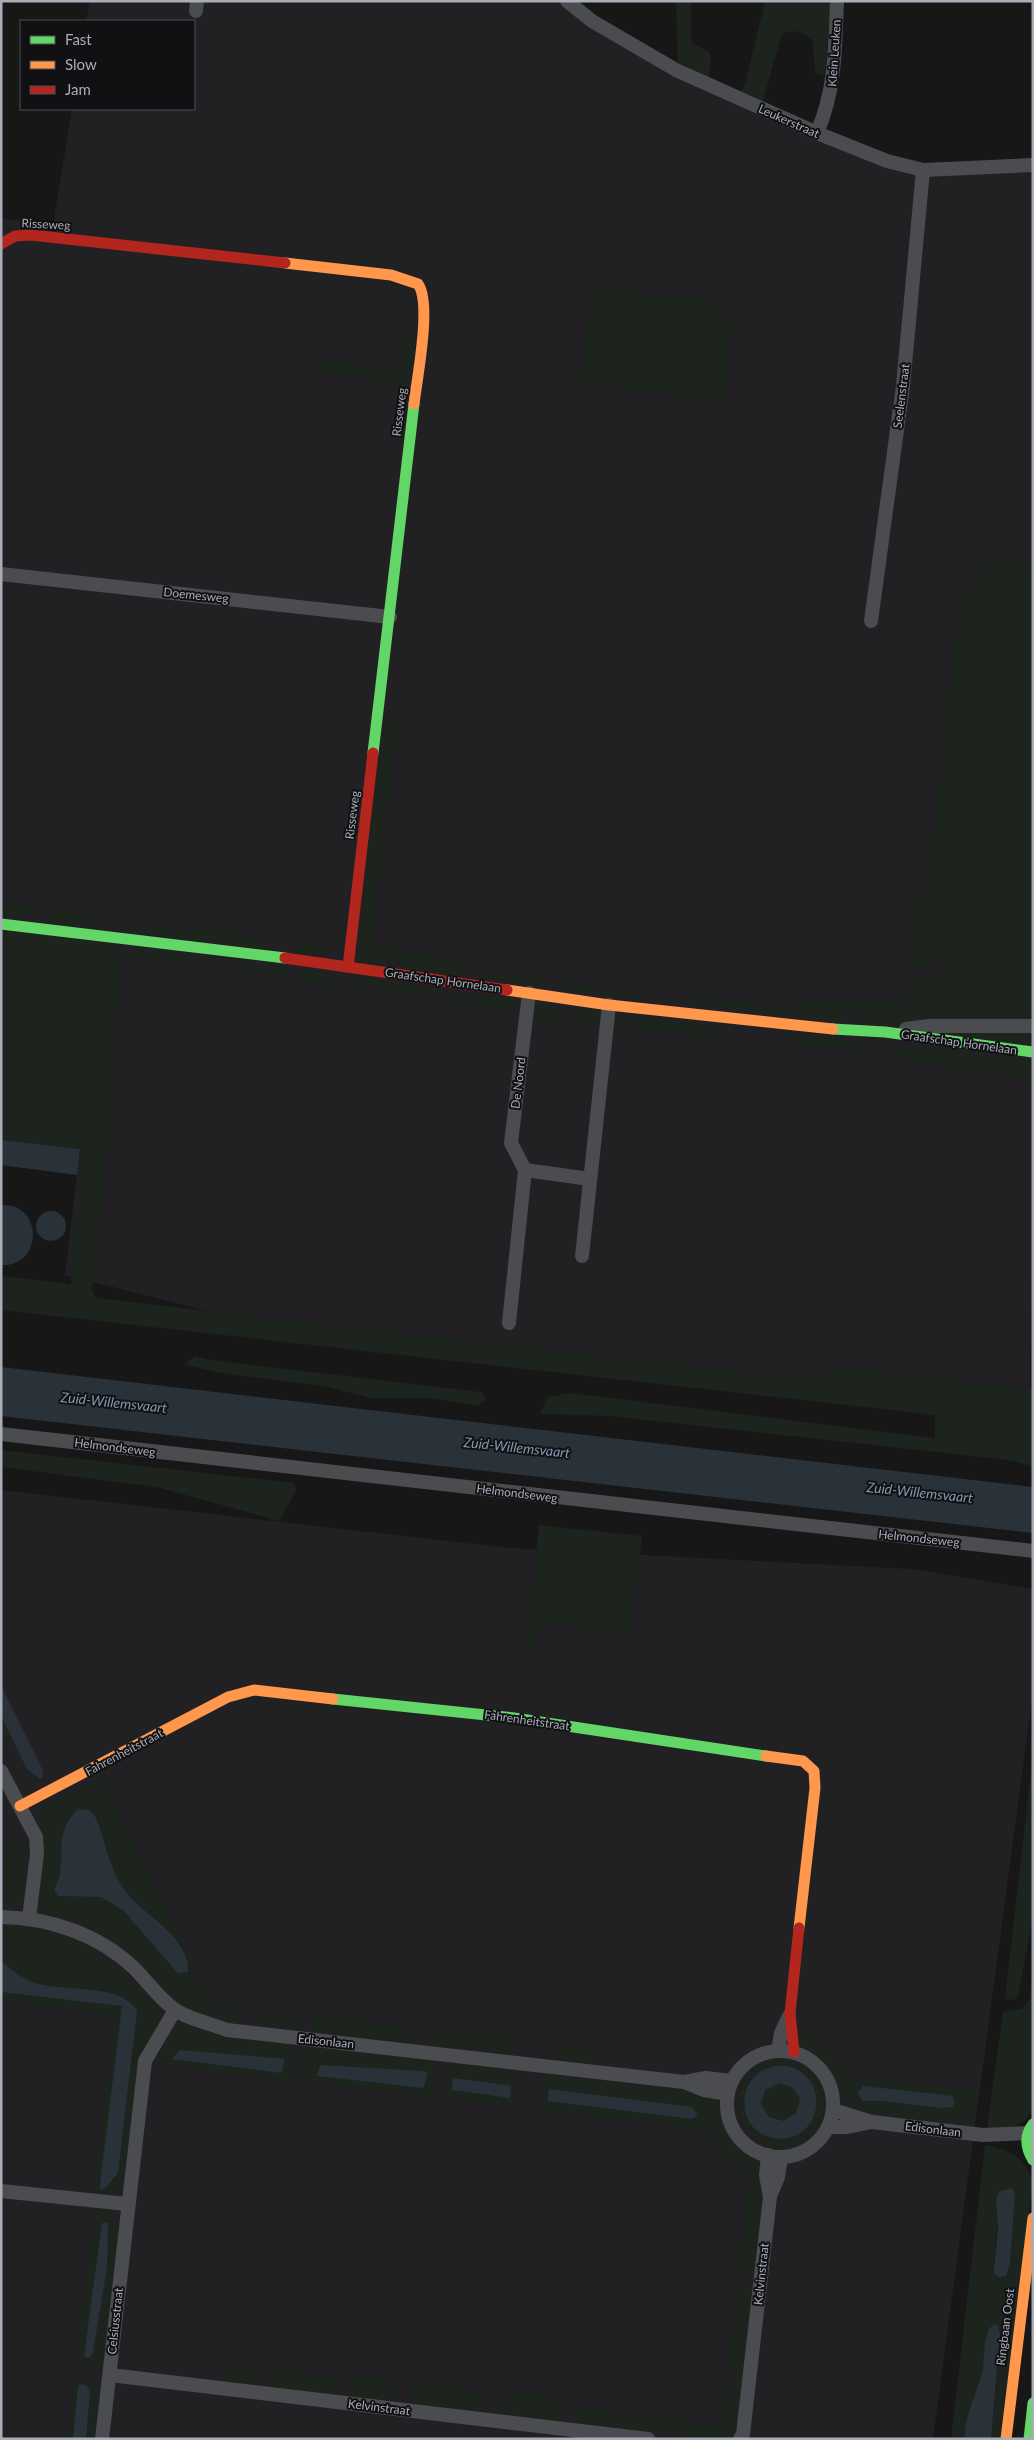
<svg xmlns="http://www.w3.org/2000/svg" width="1034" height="2440" font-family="Lato,sans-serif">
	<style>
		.built { fill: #212123 }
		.green { fill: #1d241e; fill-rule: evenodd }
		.water { fill: #2a3239; fill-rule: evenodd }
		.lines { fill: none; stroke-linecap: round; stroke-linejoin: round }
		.street { stroke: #4b4c50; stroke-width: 14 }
		.fast { stroke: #63d668; stroke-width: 11 }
		.slow { stroke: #ff974d; stroke-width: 11 }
		.jam { stroke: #b3261e; stroke-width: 11 }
		.labels { text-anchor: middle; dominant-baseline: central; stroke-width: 4; stroke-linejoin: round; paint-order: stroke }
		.street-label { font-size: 12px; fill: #a8adb8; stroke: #111113 }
		.water-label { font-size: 14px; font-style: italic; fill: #7f9bb3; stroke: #111113 }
	</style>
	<rect width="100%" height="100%" fill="#171717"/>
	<g class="built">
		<polygon points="90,1 573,1 678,67 824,134 918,166 1033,168 1033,1213 1029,1422 312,1337 65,1275 100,981 1,966 1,218 53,225 72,109 194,109 194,21 86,21"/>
		<polygon points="1,1490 509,1548 913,1569 1033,1589 1033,1692 933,2439 1,2439"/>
	</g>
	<g class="green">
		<polygon points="676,1 691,1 691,38 693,44 709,52 711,59 709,77 678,62"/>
		<path d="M765 1H831L825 75H819L815 72 813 41C805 33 794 28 782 34L762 103 741 92 746 80Z"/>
		<polygon points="592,288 684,298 704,297 717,312 734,319 724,401 579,383"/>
		<polygon points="411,328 417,329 409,395 398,393 394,382 323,373 320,369 321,362 325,360 399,369 402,365 406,330"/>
		<polygon points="992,557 1033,563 1033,1020 862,1022 858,1019 856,1010 842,1010 843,1021 689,1005 687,996 798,1007 803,1002 907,1002 910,982 951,970 951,958 912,968 909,955 916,892 925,893 930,868 960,598"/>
		<polygon points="385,717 399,719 372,946 467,959 463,975 403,970 400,962 383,960 380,967 363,964 355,957"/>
		<polygon points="1,902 33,906 32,918 1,915"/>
		<polygon points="46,907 92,912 90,925 51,921 46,914"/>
		<polygon points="151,921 267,937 265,950 155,935 150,928"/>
		<polygon points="1,928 122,946 111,1077 116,1079 93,1280 92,1291 96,1298 822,1381 830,1379 837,1366 1033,1389 1033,1466 1009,1460 956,1454 609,1416 540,1414 547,1397 569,1393 935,1438 935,1415 1,1310 1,1276 71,1284 80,1149 1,1140"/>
		<polygon points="293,942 340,949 339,953 328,951 314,956 293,953"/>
		<polygon points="134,949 187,956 186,965 133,957"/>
		<polygon points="237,961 289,968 289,978 232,970"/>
		<polygon points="304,969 315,970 338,982 337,986 300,980"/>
		<polygon points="481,970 550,980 549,987 481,977"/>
		<polygon points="354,977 432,988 432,998 353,988"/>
		<polygon points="561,982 637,992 636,999 560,989"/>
		<polygon points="456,992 518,1001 519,1011 454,1002"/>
		<polygon points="535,1004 562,1008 564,1012 563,1022 532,1018"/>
		<polygon points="577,1009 600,1013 601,1027 573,1023 574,1013"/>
		<polygon points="616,1015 715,1026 717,1038 614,1026"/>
		<polygon points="1033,1032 1033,1048 912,1034"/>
		<polygon points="788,1034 851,1040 857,1046 857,1053 786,1044"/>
		<polygon points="897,1045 1033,1061 1033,1080 892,1059 894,1048"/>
		<polygon points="195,1356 210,1360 481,1392 485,1395 485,1401 477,1406 431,1398 369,1398 328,1387 221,1373 184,1364"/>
		<polygon points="1,1450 294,1483 296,1491 279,1521 157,1487 1,1467"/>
		<polygon points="539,1525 642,1536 630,1633 540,1623 535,1650 525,1650"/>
		<polygon points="1033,1753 1033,1917 1018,1996 1015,2000 1005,1999"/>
		<path d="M102 1777 211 2005 236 2008 239 2024 224 2022 197 2014 186 2007 131 1957 107 1938 72 1920 45 1913 38 1904 44 1843 36 1816 45 1806ZM96 1818 116 1877 131 1898 168 1929 177 1973 123 1910 101 1897 58 1896 54 1890 63 1864Z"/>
		<polygon points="28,1840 24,1898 12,1908 1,1908 5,1861 1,1862 1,1853"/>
		<path d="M1 1925C68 1922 116 1966 162 2007L159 2027 137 2071 124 2184 111 2199 92 2201 115 2016 1 2002V1992L122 2006 100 2190 106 2187 118 2173 137 2011 133 2004 30 1981 1 1961Z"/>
		<path d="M1033 1973V2111C1019 2129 1009 2130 987 2128L1003 2012 1023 2008 1029 2000Z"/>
		<polygon points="261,2011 299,2015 297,2025 292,2029 264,2025 260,2019"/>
		<polygon points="311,2015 410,2026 407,2040 400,2041 313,2032 309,2025"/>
		<polygon points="182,2027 195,2028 223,2036 287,2044 293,2053 289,2081 153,2063 172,2030"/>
		<polygon points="430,2027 515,2038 510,2053 431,2044 428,2042"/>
		<path d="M800 2033C822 2032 841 2059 850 2076L978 2089 972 2126 851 2110C839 2101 840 2092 834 2079 829 2065 817 2055 804 2048Z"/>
		<polygon points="554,2042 602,2048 592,2063 557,2058"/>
		<path d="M310 2046 431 2060 436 2068 433 2097 299 2081 301 2053ZM421 2071 427 2072 424 2088 317 2076Z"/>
		<path d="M773 2059C802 2058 829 2079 824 2111 821 2123 815 2132 805 2139 755 2177 699 2082 773 2059ZM782 2066C789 2069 800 2071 806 2076 821 2090 819 2115 806 2129 799 2135 790 2139 781 2139 735 2139 731 2068 782 2066Z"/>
		<polygon points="456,2064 514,2070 518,2075 513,2107 446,2098 448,2070"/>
		<path d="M550 2075 722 2096C722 2108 724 2120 730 2130 739 2146 756 2152 760 2170L755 2268 750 2272 738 2269 749 2174 724 2153 709 2130 541 2111 543 2081ZM549 2089 692 2107V2119L549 2101Z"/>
		<circle cx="781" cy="2102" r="19"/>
		<path d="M985 2145C1007 2148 1028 2160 1033 2183L1000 2439H991L1000 2334 998 2325 995 2324 987 2334 982 2373 968 2417 965 2439H951ZM1015 2194 1010 2264 1008 2271 1003 2277 994 2273V2268L998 2212Z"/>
		<path d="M95 2207C110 2211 116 2214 119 2229L103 2365 95 2367 74 2365ZM102 2223H108L107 2267 93 2353 90 2357 84 2356Z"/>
		<polygon points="742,2280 751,2282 753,2285 744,2373 737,2378 726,2376 736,2294 742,2293"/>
		<polygon points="224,2367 257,2371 254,2387 226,2382 222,2379"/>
		<polygon points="268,2370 339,2375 337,2388 330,2395 271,2388 267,2384"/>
		<polygon points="352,2375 398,2381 394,2396 389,2401 352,2398 349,2389"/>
		<polygon points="74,2379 91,2380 100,2384 94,2439 86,2439 90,2390 85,2385 78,2386 73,2439 67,2439"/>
		<polygon points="412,2383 482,2391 482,2406 477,2412 415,2403 410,2397"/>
		<polygon points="735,2386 743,2391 739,2426 735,2433 718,2439 580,2423 575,2418 577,2407 719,2424 726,2388"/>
		<polygon points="502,2393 547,2393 555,2396 555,2405 565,2407 565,2417 558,2421 503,2414 500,2408"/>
	</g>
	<g class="water">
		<polygon points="1,1140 80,1149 77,1175 1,1165"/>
		<path d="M1 1205C43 1202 44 1267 1 1265Z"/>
		<circle cx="51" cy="1226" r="15"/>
		<polygon points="1,1367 1033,1487 1033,1533 1,1416"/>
		<polygon points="1,1685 43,1771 43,1776 40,1779 27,1769 1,1716"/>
		<path d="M78 1809 89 1810 96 1818C106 1844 111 1877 131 1898 150 1918 190 1940 188 1972L178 1973 123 1910 101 1897 58 1896 54 1890C71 1858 49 1839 78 1809Z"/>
		<path d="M1 1961C10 1969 19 1976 30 1981 59 1994 121 1981 137 2011L118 2173 106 2187 100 2190 101 2176 122 2006 1 1992Z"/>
		<polygon points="180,2050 285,2059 282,2073 172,2059"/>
		<polygon points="320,2065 421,2071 427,2072 424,2088 317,2076"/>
		<path d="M787 2066C834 2077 821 2146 774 2138 728 2130 738 2060 787 2066ZM779 2083 792 2087 800 2098 796 2113 783 2121 769 2117 761 2104 765 2090Z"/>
		<polygon points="453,2078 511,2086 510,2098 452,2090"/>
		<polygon points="863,2086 953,2096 955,2102 952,2107 942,2108 883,2101 862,2101 858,2093"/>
		<polygon points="549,2089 692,2107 698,2115 692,2119 548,2101"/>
		<polygon points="1012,2188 1015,2194 1010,2264 1006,2276 999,2277 994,2273 994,2268 998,2228 996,2199 1000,2191"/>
		<polygon points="102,2223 108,2223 107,2267 93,2353 89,2358 84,2356"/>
		<path d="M995 2324 998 2325 1000 2334 991 2439H965C964 2414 979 2391 983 2367 985 2355 983 2329 995 2324Z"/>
		<polygon points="78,2385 85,2385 90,2390 86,2439 73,2439"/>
	</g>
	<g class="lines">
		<g class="street">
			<polyline points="567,1 592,21 676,70 817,133 887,161 923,170 1033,165"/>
			<polyline points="196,11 197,1"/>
			<path d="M817 133C836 88 835 49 837 1"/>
			<polyline points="1,574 390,617"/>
			<polyline points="871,621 903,386 923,170"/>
			<polyline points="906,1029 929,1026 1033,1026"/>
			<polyline points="525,1170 590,1179"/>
			<polyline points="582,1256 609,1005"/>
			<polyline points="509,1323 525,1170 511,1143 529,993"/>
			<polyline points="1,1434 1033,1551"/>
			<polyline points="1,1771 36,1837 37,1854 29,1918"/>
			<path d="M1 1917C50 1918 98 1934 134 1968 147 1981 159 1998 174 2009 185 2018 212 2024 227 2030L684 2082 706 2078 732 2081"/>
			<polyline points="778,2051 781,2033 789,2016"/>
			<circle cx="780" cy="2104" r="53"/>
			<polyline points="684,2082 704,2090 728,2094"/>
			<polyline points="833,2110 872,2122 983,2135 1027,2133"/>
			<polyline points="828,2127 847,2127 872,2122"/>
			<polyline points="1,2191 127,2204"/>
			<polyline points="770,2196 778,2177 781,2157"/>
			<polyline points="110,2375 648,2439"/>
			<polyline points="102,2439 145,2061 175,2010"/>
			<polyline points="740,2439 743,2434 770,2197 766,2175 768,2155"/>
		</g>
		<g class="fast">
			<polyline points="373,753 414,404"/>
			<polyline points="1,924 285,958"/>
			<polyline points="833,1029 885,1032 1033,1052"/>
			<polyline points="333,1699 514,1718 766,1756"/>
			<path d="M1033 2124C1024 2136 1025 2147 1033 2160"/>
			<polyline points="1029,2439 1033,2403"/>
		</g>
		<g class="slow">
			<path d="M285 263 391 275 418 284C432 303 417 378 414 404"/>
			<polyline points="507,990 609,1005 833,1029"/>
			<polyline points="766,1756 803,1761 814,1771 815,1788 799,1928"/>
			<polyline points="20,1806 228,1697 254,1690 333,1699"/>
			<polyline points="1006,2439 1033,2218"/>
		</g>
		<g class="jam">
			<polyline points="1,244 15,236 31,235 285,263"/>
			<polyline points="285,958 507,990"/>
			<polyline points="348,967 373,753"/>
			<polyline points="794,2052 790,2013 799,1928"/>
		</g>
	</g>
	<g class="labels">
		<g class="street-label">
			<text transform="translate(834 53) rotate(-86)">Klein Leuken</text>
			<text transform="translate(789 121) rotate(24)">Leukerstraat</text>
			<text transform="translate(46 224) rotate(3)">Risseweg</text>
			<text transform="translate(901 396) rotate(-83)">Seelenstraat</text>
			<text transform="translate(399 412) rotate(-83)">Risseweg</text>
			<text transform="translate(196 595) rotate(6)">Doemesweg</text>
			<text transform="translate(352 815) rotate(-83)">Risseweg</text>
			<text transform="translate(443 980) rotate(8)">Graafschap Hornelaan</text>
			<text transform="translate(959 1042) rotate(8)">Graafschap Hornelaan</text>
			<text transform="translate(518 1083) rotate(-83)">De Noord</text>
			<text transform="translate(115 1447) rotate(7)">Helmondseweg</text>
			<text transform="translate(517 1493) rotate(7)">Helmondseweg</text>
			<text transform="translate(919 1538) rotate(6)">Helmondseweg</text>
			<text transform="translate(527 1720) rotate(8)">Fahrenheitstraat</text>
			<text transform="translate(124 1752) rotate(-28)">Fahrenheitstraat</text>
			<text transform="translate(326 2041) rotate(6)">Edisonlaan</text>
			<text transform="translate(933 2129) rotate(7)">Edisonlaan</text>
			<text transform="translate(761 2274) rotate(-84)">Kelvinstraat</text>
			<text transform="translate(115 2321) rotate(-84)">Celsiusstraat</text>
			<text transform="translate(1005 2327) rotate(-83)">Ringbaan Oost</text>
			<text transform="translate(379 2407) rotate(7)">Kelvinstraat</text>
		</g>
		<g class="water-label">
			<text transform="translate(114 1402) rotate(6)">Zuid-Willemsvaart</text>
			<text transform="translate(517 1447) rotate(6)">Zuid-Willemsvaart</text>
			<text transform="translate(920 1492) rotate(6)">Zuid-Willemsvaart</text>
		</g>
	</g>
	<rect width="1034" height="2440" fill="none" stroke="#a8adb8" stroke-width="5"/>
	<rect x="20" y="20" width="175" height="90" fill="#111113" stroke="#4d4f55"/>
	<rect x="30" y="36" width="25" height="8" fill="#63d668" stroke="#4d4f55"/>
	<text x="65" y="45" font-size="15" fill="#a8adb8">Fast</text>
	<rect x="30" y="61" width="25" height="8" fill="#ff974d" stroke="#4d4f55"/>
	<text x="65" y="70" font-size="15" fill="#a8adb8">Slow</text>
	<rect x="30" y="86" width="25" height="8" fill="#b3261e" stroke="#4d4f55"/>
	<text x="65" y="95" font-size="15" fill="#a8adb8">Jam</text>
</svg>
